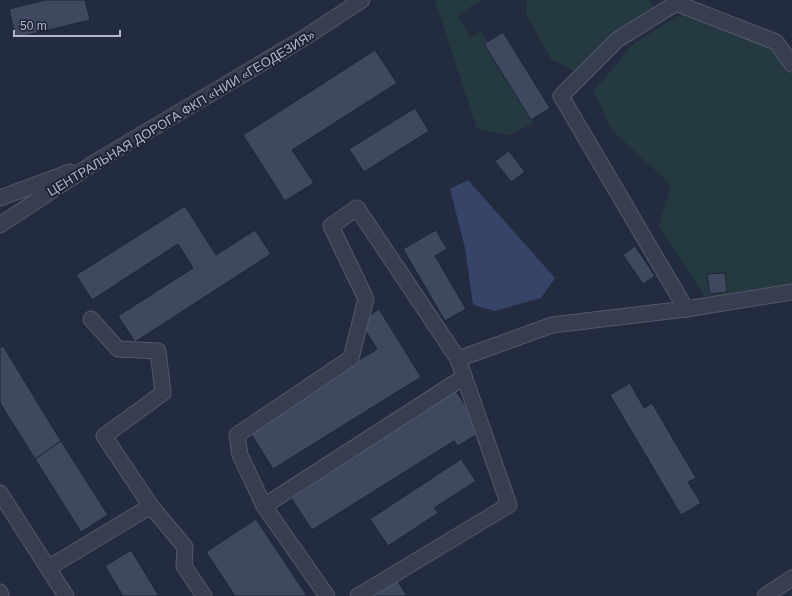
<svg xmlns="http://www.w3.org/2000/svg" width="792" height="596" font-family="Arial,sans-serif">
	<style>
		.green { fill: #253a40 }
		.water { fill: #354467 }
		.building { fill: #3e495f; stroke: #1e2536 }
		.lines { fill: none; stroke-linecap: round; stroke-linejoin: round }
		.minor-casing { stroke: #52596a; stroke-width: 17 }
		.minor { stroke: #373e4f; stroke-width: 15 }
		.labels { text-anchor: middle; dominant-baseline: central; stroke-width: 4; stroke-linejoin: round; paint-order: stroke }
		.street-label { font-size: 13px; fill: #b3b9ca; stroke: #1c2334 }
	</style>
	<rect width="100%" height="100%" fill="#232b3f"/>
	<g class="green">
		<polygon points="435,0 481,0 458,15 470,38 481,31 534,123 509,135 477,129"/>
		<polygon points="527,0 649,0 655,9 620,30 574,71 551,59 526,14"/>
		<polygon points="685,12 779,51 792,69 792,284 705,297 659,226 671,185 611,129 594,91 632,45"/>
	</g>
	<polygon class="water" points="468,180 555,278 541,298 495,311 473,305 465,248 450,189"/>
	<g class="building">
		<polygon points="45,0 85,0 90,20 16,38 9,9"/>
		<polygon points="503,32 550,108 531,120 484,44"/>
		<polygon points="375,50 397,83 292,150 314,183 285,201 243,135"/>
		<polygon points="415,108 429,131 364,172 349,149"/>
		<polygon points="509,151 525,172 511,182 495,161"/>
		<polygon points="185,206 216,255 255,230 271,254 135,342 118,316 193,268 178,244 92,300 76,275"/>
		<polygon points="436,230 447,249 435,256 466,309 445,321 403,249"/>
		<polygon points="635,246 655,276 643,284 623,255"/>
		<polygon points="725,273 727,292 710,294 707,274"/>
		<polygon points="379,309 421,377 273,469 248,429 377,349 360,322"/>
		<polygon points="3,346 61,441 35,459 0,403 0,348"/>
		<polygon points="630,383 644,408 652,403 696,478 688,482 701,503 681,515 610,395"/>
		<polygon points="456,391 482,431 458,446 454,441 312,530 291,498"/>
		<polygon points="61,441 108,515 81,532 35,459"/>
		<polygon points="461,459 476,481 434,508 438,513 388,546 370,519"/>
		<polygon points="256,519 307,596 235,596 206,552"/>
		<polygon points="131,550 159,596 123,596 105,566"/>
		<polygon points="396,578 407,596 366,596"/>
	</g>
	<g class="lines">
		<g class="minor-casing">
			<g id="minor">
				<polyline points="0,198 70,172"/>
				<polyline points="0,225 94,163 304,38 362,0"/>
				<polyline points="686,309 561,96 617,40 676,3 776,42 792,64"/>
				<polyline points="91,319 118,349 158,351 163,393 104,436 151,506"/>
				<polyline points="0,493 66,596"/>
				<polyline points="264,506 464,377"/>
				<polyline points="48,568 151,506 185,547 184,566 204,596"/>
				<polyline points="0,592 1,596"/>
				<polyline points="327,596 264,506 240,455 237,435 351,358 366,299 331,226 357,208 458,359"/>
				<polyline points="358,596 509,505 458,359 552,325 686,309 792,292"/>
				<polyline points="765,596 792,578"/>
			</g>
		</g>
		<use href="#minor" class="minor"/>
	</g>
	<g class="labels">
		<g class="street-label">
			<text transform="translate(181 113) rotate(-31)">ЦЕНТРАЛЬНАЯ ДОРОГА ФКП «НИИ «ГЕОДЕЗИЯ»</text>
		</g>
	</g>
	<path d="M14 30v6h106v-6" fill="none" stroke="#b3b9ca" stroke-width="2"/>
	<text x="20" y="30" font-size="12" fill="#b3b9ca" stroke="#1c2334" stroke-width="3" paint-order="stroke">50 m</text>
</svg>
